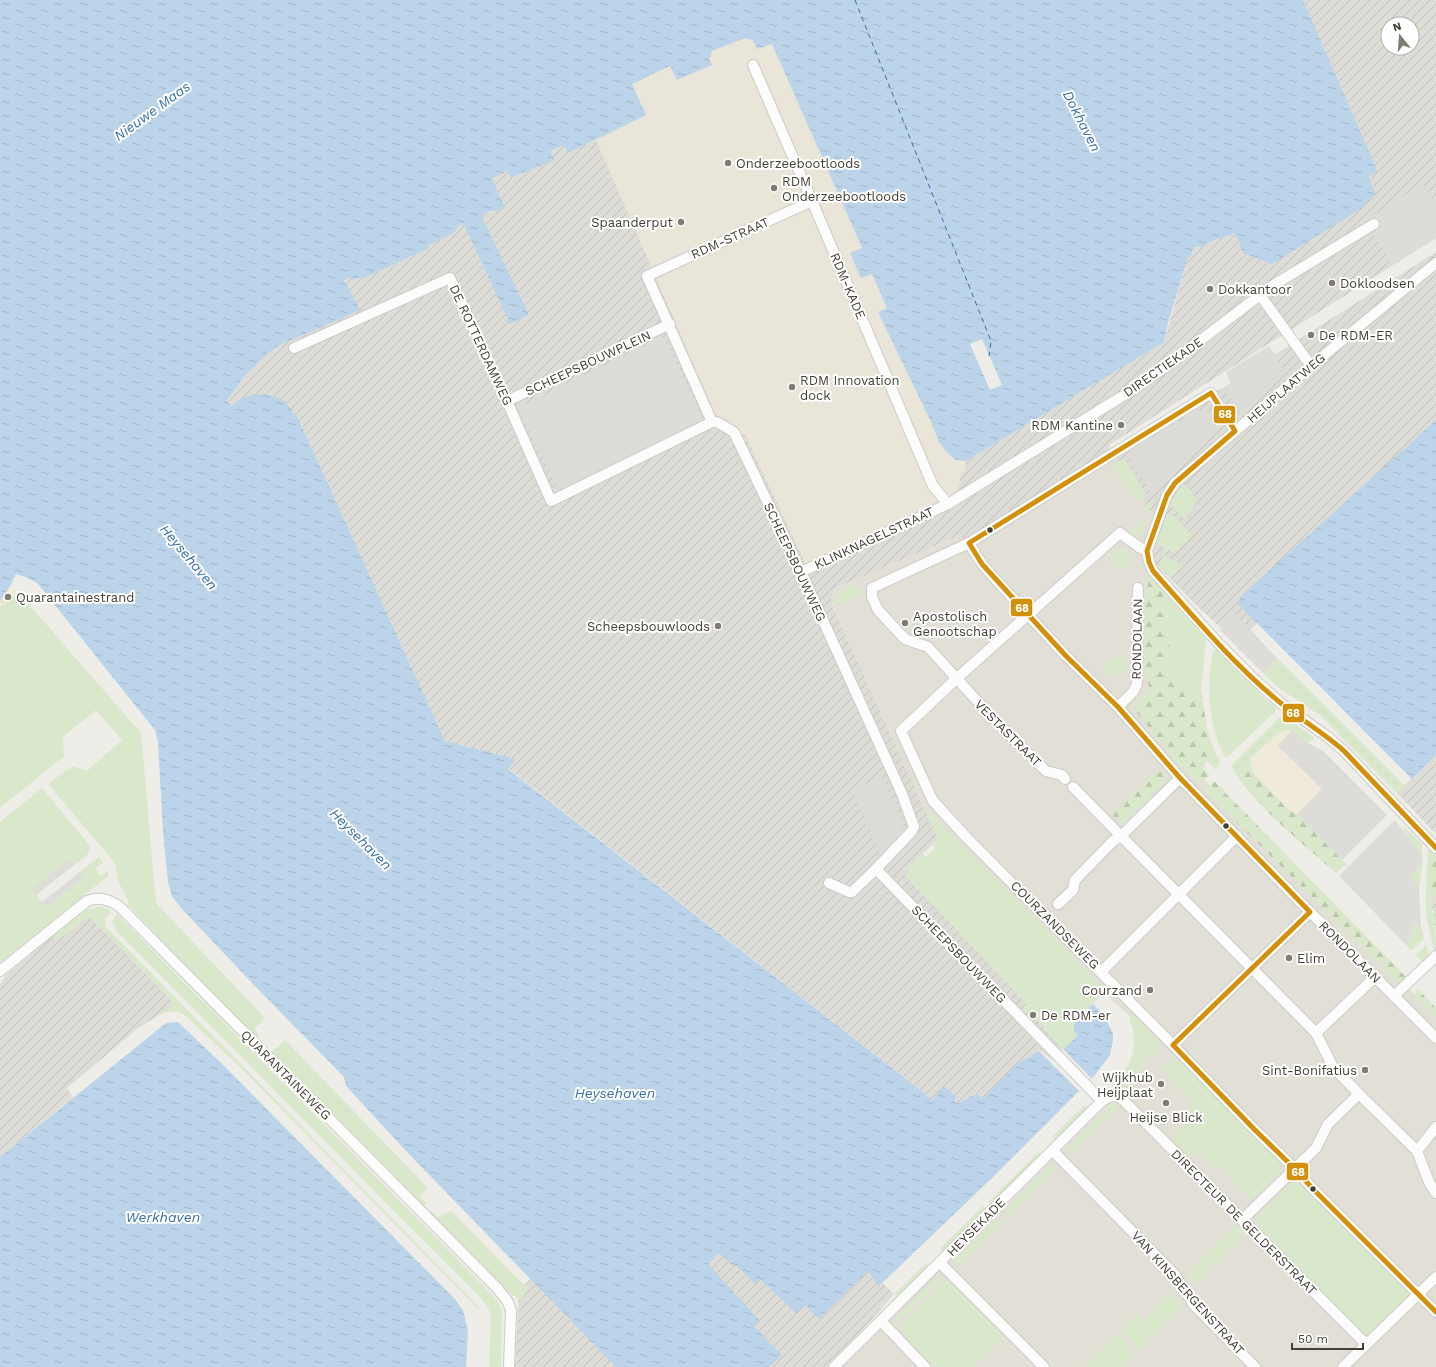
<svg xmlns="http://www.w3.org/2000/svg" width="1436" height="1367" font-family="'Work Sans',sans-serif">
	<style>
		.residential { fill: #e2dfd6 }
		.commercial { fill: #f0eadb }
		.industrial { fill: url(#industrial-furrows); fill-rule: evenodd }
		.education { fill: #e9e5d8 }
		.green { fill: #d9e8ca }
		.forest { fill: url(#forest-firs) }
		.sand { fill: url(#sand-dots) }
		.parking { fill: #dddcd8 }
		.water { fill: url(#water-ripples) }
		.pier { fill: #eeede8 }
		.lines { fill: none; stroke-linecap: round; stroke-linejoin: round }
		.ferry { stroke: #376fa7; stroke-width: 1; stroke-dasharray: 5 4; stroke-linecap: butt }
		.minor-casing { stroke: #cccbc6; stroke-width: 12 }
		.minor { stroke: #fcfcfc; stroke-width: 10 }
		.bus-1-casing { stroke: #fff; stroke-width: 8 }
		.bus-1 { stroke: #d3910b; stroke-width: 5 }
		.poi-dot { fill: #7f7c74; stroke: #fff; stroke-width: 1.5 }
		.bus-dot { fill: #433f35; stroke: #fff; stroke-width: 1.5 }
		.labels { text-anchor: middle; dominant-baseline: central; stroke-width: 4; stroke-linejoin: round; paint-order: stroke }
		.poi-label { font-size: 13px; fill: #433f35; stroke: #fff; text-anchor: start }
		.street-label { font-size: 13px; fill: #433f35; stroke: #fff }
		.water-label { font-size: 14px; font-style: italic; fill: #376fa7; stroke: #fff }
		.line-badge { stroke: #fff; stroke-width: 1.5 }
		.badge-label { font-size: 11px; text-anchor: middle; font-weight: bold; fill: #fff }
	</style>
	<defs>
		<pattern id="industrial-furrows" width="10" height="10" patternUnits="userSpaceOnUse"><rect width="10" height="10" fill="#dedcd6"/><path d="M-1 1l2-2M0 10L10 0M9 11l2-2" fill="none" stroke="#c0beb8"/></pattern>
		<pattern id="forest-firs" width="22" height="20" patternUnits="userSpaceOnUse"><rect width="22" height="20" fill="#d9e8ca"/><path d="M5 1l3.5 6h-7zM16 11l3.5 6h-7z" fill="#bbc8ae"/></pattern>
		<pattern id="sand-dots" width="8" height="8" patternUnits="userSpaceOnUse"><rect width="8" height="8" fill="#f1edd4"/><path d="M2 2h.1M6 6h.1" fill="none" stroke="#d0ccb7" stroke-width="1.8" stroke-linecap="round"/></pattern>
		<pattern id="water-ripples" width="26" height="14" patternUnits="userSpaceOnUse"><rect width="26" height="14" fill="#bbd4e9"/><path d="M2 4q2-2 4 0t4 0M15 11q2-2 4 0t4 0" fill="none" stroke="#a2b7c8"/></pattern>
	</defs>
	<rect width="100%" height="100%" fill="#eeede8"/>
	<polygon class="residential" points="1110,454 1161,526 1146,594 1193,766 1240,820 1436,1016 1436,1367 838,1367 1138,1075 1139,1070 1161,1045 1092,982 928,817 831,603 832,594 836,588 961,535 965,541"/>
	<polygon class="commercial" points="1284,730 1292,730 1308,743 1323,751 1387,815 1342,860 1297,814 1286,807 1255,775 1250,764 1251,758 1278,733"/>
	<g class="industrial">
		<path d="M1303 0H1436V238L1109 445 1110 454 965 542 961 535 836 588 832 594 831 603 938 839 908 867 910 870 905 875 1027 1004 1022 1010 1035 1018 1068 1045 1051 1062 1018 1063 982 1099 976 1093 956 1104 955 1100H933L508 768 516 759 445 741 299 420 286 402 240 399 231 406 227 402 243 378 268 353 280 345 359 310 350 290 344 282 350 277 361 276 362 279 429 248 428 245 454 233 459 225H464L510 323 529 316 482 217 484 213 492 212V178L508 171 511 178 553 160 550 151 564 145 568 153 646 115 712 51 745 38 878 312 948 469 964 471 966 461 1164 342 1188 257 1191 256 1193 248 1198 246 1204 247V244L1235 233 1378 172ZM1388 24H1412V48H1388Z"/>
		<polygon points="1436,252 1436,453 1237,642 1198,607 1153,561 1161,526 1113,458"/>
		<polygon points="1436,755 1436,834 1397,793"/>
		<polygon points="1436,895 1436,930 1431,900"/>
		<polygon points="88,917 91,918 171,1000 173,1006 137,1029 67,1088 73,1097 0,1157 0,985 7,974 53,936 57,941"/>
		<polygon points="738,1228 867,1268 894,1294 841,1354 828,1367 690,1367 689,1272"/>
		<polygon points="536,1274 630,1367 515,1367 519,1290"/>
	</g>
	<polygon class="education" points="745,38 772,44 862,248 850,254 860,278 872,274 887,308 878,312 931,422 939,442 956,460 966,461 956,493 941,506 807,567 745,435 716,416 596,140 646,115 632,84 670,66 677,80 712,64 709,59 712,51"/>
	<g class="green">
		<path d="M1124 458 1147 496 1140 502C1130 491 1117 479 1113 464Z"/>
		<polygon points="1184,483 1198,501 1184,519 1171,505 1174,496"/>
		<polygon points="1154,498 1147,515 1142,509"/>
		<polygon points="1167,514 1175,517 1177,519 1165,548 1157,544"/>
		<polygon points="1147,517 1139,541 1135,540 1131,535 1130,532"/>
		<polygon points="1178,521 1193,536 1175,553 1167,549"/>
		<polygon points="1119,548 1124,549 1132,556 1130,568 1118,565 1109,557"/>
		<polygon points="1165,556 1184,565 1170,578 1162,567"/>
		<polygon points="856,584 860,594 839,604 834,594"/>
		<polygon points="18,592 141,733 156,903 265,1018 254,1029 259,1035 257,1039 128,905 129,902 118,881 115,863 49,785 52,781 71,767 75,767 87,771 122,740 96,710 63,737 64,756 0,808 0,607"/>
		<polygon points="1166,595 1205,638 1206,642 1201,690 1182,691 1177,689 1160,672 1164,667 1170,652"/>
		<path d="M1216 650 1262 696 1276 708 1275 712 1226 758C1208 729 1206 683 1213 651Z"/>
		<polygon points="1117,656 1125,656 1128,667 1121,674 1113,675 1104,667 1104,665 1110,659"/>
		<polygon points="1278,659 1405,786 1397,793 1321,716 1276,686 1263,673"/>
		<polygon points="1280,717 1285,717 1312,736 1314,739 1308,743 1292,730 1284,730 1278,733 1251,758 1250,764 1235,773 1231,766"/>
		<polygon points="1213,748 1220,762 1216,770 1206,760"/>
		<path d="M42 788 90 846C91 855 81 859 74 865L70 859 32 889 46 907 84 877 80 872 99 857 103 863 95 869 101 876 108 870V876L0 963V822Z"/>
		<polygon points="923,806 1037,919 1106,991 1075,1021 1079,1035 1063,1050 1035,1018 1021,1009 1027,1004 905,875 910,870 908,867 922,854 926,857 935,848 932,844 938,839"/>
		<polygon points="1405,828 1422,844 1422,856 1403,830"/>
		<polygon points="1423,860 1419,889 1409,876"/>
		<path d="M1426 889C1434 908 1436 929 1436 950L1434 951 1426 915Z"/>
		<path d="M96 907H101L110 910V913L105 919V926L478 1306 479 1310 245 1072 187 1017C178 1009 168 1011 157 1015L172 1006 171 1000 91 918 88 917 57 941 53 936 86 910Z"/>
		<polygon points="117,914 498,1301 502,1312 501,1367 489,1367 491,1317 489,1310 482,1299 398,1215 116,930 112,922"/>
		<polygon points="1414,923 1421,927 1424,939 1411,951 1407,946"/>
		<polygon points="1426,945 1430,958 1424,964 1416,955"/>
		<polygon points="1134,1012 1161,1045 1139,1069 1138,1075 1123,1090 1113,1080 1129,1065 1133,1052 1134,1041 1133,1029 1129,1019"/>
		<polygon points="285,1040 428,1188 419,1196 426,1203 424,1206 272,1052"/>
		<polygon points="1174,1057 1178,1061 1181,1059 1282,1161 1278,1174 1252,1200 1221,1167 1242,1144 1223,1126 1222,1127 1240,1145 1215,1169 1197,1151 1199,1149 1190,1157 1173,1141 1172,1138 1185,1123 1179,1118 1193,1103 1162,1070"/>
		<polygon points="1114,1104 1119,1107 1069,1155 1068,1153 1068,1147 1112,1105"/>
		<polygon points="1085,1105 1088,1109 1056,1141 1052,1137"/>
		<polygon points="1038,1152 1041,1155 992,1205 988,1202"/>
		<polygon points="1048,1166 1056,1166 1056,1168 1009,1214 1005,1212 1006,1210"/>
		<polygon points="1294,1179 1411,1295 1367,1338 1259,1228 1255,1218"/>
		<polygon points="983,1206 987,1210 944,1252 940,1248"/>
		<polygon points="432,1211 438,1217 451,1211 528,1289 521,1301 503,1288 429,1213"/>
		<polygon points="996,1220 1002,1221 1002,1223 957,1265 955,1265 955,1259"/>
		<polygon points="1237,1224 1246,1234 1195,1284 1186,1275"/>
		<polygon points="926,1263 930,1267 898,1298 894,1294"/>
		<polygon points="937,1277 942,1278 943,1280 898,1323 896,1318"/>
		<polygon points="949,1279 1006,1336 972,1367 935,1367 905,1337 900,1328"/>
		<polygon points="1171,1293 1184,1305 1139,1349 1121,1330 1138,1313 1144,1319"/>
		<polygon points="1117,1334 1136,1353 1121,1367 1084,1367"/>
	</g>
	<g class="forest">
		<path d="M1177 519 1178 521C1168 542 1162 563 1159 586L1166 595 1170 652 1164 667 1161 672 1178 689 1182 691 1201 690 1207 729 1213 748 1203 768 1209 776 1199 784 1176 762 1135 710V703L1150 691C1141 657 1141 619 1148 584L1145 582 1149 576 1155 582 1165 548Z"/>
		<path d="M1250 764 1255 775 1286 807 1297 814 1342 860 1346 864 1336 873C1302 843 1260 810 1235 773Z"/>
		<polygon points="1157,771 1161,771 1167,777 1167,780 1122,824 1112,815"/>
		<polygon points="1214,781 1406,977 1400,984 1205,791"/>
		<polygon points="1428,849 1433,851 1436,854 1436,895 1431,900 1426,889"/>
		<polygon points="1417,988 1436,1008 1436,1018 1415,997"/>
	</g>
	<polygon class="sand" points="9,588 18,592 0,607 0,601"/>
	<g class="parking">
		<polygon points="1423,184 1436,203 1436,238 1392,265 1365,220"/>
		<polygon points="663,337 703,420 559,490 518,408"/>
		<polygon points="1269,346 1284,370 1238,412 1226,391 1232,387 1226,372"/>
		<polygon points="1198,409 1202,415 1208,411 1219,429 1150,491 1127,453"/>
		<polygon points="1230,610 1244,623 1278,659 1263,673 1220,630"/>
		<polygon points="1292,730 1308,743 1323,751 1387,815 1342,860 1297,814 1322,789 1278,746"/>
		<polygon points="882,777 904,825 903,827 880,852 852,790"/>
		<polygon points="1395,820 1422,856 1423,860 1410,876 1419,889 1421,927 1414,923 1407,946 1339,876"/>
		<polygon points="1114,843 1118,847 1101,864 1099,862 1097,865 1098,867 1080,885 1076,880"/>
		<polygon points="70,859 74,865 36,895 32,889"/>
		<polygon points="80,872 84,877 46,907 42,902"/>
		<polygon points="1067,884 1071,888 1056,903 1052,898"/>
	</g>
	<g class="water">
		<polygon points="0,0 1303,0 1378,172 1368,177 1375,193 1362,208 1272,264 1243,253 1235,233 1204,244 1204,247 1200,247 1198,246 1193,248 1191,256 1188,257 1168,323 1164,342 966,461 956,460 947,452 939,442 931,422 878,312 887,308 872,274 861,278 850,253 862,248 772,44 757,49 753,40 745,38 712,51 709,59 712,65 677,80 670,66 632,84 646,115 568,153 564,145 550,151 554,160 511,178 508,171 492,178 505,208 484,213 482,217 529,315 510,324 464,225 459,225 454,233 429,245 429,248 362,279 361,277 353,280 350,277 344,281 350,290 360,310 280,345 268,353 243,378 227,401 231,406 240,399 254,394 271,395 286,402 299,420 445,741 516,759 508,769 933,1100 943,1086 956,1096 955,1100 956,1104 977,1093 982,1099 1018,1063 1039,1051 1051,1062 1078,1035 1074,1031 1075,1021 1093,1004 1105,1016 1113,1034 1113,1040 1110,1055 1094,1076 991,1179 879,1286 868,1271 819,1319 805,1305 796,1313 760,1279 755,1284 735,1264 733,1266 719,1253 708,1264 759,1320 754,1326 782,1355 769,1367 616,1367 407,1152 346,1086 344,1077 252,983 182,909 172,896 168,883 163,831 158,742 155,730 38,584 28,578 16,574 9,588 0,601"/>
		<polygon points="1436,420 1436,755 1412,779 1237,603 1242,595"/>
		<polygon points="178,1022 220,1062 453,1297 463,1310 468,1330 466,1367 0,1367 0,1157 166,1023"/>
	</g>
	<g class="pier">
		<polygon points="982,339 1002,385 990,390 970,344"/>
		<polygon points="1062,1048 1093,1080 1080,1092 1038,1050 1040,1050 1051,1059"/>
	</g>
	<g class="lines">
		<polyline class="ferry" points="855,0 991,341 989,356"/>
		<g class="minor-casing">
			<g id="minor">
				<polyline points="753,65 812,201 933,486 948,504"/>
				<polyline points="1436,263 1311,366 1175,483 1167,495 1147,551 1149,562 1153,571 1221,646 1255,680 1283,705 1328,737 1344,751 1436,848"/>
				<polyline points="1260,295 1311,366"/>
				<polyline points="294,348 450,278 507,401 551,501 712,422 717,422 734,432 801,572 902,794 914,827 912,831 876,869 1102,1101"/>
				<polyline points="507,401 670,324"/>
				<polyline points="712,422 647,276 812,201"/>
				<polyline points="969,543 982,564 996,580 1066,656 1118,707 1180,778 1310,912 1436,1038"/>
				<polyline points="1147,551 1139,547 1120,533 956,679 901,731 933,801 967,838 1173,1045 1254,1129 1295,1169 1313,1189 1436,1312"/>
				<polyline points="801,572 948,504 1134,389 1164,368 1272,286 1374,224"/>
				<polyline points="1118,707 1133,692 1137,684 1138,588"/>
				<polyline points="1180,778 1121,836 1316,1033 1333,1067 1359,1094 1417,1151 1429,1182 1436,1193"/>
				<polyline points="1065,779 1062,775 1046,771 1000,726 928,647 905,639 878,610 872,597 872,588 969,543 1211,393 1235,431"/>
				<polyline points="829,883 849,892 852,892 876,869"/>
				<polyline points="1058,904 1073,890 1075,880 1113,841 1121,836 1073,787"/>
				<path d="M0 971 87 901C99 896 110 900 120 907L498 1289 508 1302 511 1311 509 1367"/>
				<polyline points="1101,972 1237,836"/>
				<polyline points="1394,996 1436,956"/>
				<polyline points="1316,1033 1375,977"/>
				<polyline points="1173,1045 1310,912"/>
				<polyline points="1053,1151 1175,1275 1194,1305 1255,1367"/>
				<polyline points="1417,1151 1436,1127"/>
				<polyline points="1242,1220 1316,1148 1328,1124 1359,1094"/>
				<polyline points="940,1263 1044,1367"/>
				<polyline points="881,1321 925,1367"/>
				<path d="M834 1367 1102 1101C1109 1096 1114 1094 1122 1099L1366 1344"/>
				<polyline points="1343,1367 1436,1277"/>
			</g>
		</g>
		<use href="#minor" class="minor"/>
		<g class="bus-1-casing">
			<path id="bus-1" d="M1436 848 1344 751C1325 734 1303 721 1283 705 1235 666 1194 617 1153 571L1149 562 1147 551 1167 495 1175 483 1235 431 1211 393 969 543 982 564 1066 656 1118 707 1180 778 1310 912 1173 1045 1254 1129 1295 1169 1313 1189 1436 1312"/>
		</g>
		<use href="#bus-1" class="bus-1"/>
	</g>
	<g class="poi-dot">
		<circle cx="728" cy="163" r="4"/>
		<circle cx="774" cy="188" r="4"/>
		<circle cx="681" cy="222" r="4"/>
		<circle cx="1332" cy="283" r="4"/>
		<circle cx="1210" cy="289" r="4"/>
		<circle cx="1311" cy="335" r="4"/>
		<circle cx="792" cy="387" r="4"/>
		<circle cx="1121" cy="425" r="4"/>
		<circle cx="8" cy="597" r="4"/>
		<circle cx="905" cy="623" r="4"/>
		<circle cx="718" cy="626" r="4"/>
		<circle cx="1289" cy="958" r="4"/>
		<circle cx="1150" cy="990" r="4"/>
		<circle cx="1033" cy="1015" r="4"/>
		<circle cx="1365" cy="1070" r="4"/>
		<circle cx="1161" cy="1084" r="4"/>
		<circle cx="1166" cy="1103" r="4"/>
	</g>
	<g class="bus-dot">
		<circle cx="990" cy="530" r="3.5"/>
		<circle cx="1226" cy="826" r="3.5"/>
		<circle cx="1313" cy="1189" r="3.5"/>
	</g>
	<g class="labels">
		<g class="poi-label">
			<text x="736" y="163">Onderzeebootloods</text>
			<text x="782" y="181">RDM<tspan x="782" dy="15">Onderzeebootloods</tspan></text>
			<text x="673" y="222" text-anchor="end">Spaanderput</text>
			<text x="1340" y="283">Dokloodsen</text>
			<text x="1218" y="289">Dokkantoor</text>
			<text x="1319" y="335">De RDM-ER</text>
			<text x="800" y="380">RDM Innovation<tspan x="800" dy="15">dock</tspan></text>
			<text x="1113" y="425" text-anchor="end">RDM Kantine</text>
			<text x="16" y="597">Quarantainestrand</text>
			<text x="913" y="616">Apostolisch<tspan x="913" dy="15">Genootschap</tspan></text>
			<text x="710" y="626" text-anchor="end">Scheepsbouwloods</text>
			<text x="1297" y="958">Elim</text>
			<text x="1142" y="990" text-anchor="end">Courzand</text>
			<text x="1041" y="1015">De RDM-er</text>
			<text x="1357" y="1070" text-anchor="end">Sint-Bonifatius</text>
			<text x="1153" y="1077" text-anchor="end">Wijkhub<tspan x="1153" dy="15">Heijplaat</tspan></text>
			<text x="1166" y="1117" text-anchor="middle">Heijse Blick</text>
		</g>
		<g class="street-label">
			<text transform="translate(730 238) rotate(-24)">RDM-STRAAT</text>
			<text transform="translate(848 286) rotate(67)">RDM-KADE</text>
			<text transform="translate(481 345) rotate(65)">DE ROTTERDAMWEG</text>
			<text transform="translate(588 363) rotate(-25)">SCHEEPSBOUWPLEIN</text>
			<text transform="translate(1163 367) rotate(-35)">DIRECTIEKADE</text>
			<text transform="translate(1286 388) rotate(-41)">HEIJPLAATWEG</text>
			<text transform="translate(874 538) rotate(-25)">KLINKNAGELSTRAAT</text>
			<text transform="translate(795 562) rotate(65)">SCHEEPSBOUWWEG</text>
			<text transform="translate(1137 639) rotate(-89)">RONDOLAAN</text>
			<text transform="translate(1008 733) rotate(45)">VESTASTRAAT</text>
			<text transform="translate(1055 925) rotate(45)">COURZANDSEWEG</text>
			<text transform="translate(1350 952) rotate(45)">RONDOLAAN</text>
			<text transform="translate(959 954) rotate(46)">SCHEEPSBOUWWEG</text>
			<text transform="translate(286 1075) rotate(45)">QUARANTAINEWEG</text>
			<text transform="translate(1244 1222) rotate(45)">DIRECTEUR DE GELDERSTRAAT</text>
			<text transform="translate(976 1227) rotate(-45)">HEYSEKADE</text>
			<text transform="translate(1188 1293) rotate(48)">VAN KINSBERGENSTRAAT</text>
		</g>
		<g class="water-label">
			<text transform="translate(152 111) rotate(-36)">Nieuwe Maas</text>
			<text transform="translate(1082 121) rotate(63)">Dokhaven</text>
			<text transform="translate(189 557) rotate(50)">Heysehaven</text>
			<text transform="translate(361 839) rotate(45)">Heysehaven</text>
			<text x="615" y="1093">Heysehaven</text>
			<text x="163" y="1217">Werkhaven</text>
		</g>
	</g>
	<g class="line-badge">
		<rect x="1213" y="405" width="23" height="19" rx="4" fill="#d3910b"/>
		<rect x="1010" y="598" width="23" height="19" rx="4" fill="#d3910b"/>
		<rect x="1282" y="703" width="23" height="20" rx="4" fill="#d3910b"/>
		<rect x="1286" y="1162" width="23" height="19" rx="4" fill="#d3910b"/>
	</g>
	<g class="badge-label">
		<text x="1225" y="418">68</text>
		<text x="1022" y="612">68</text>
		<text x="1293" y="717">68</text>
		<text x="1298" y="1176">68</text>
	</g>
	<g transform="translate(1400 36) rotate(343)"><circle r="19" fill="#ffffff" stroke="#b4b2ae"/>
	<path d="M0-3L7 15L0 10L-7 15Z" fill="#7f7c74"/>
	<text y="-6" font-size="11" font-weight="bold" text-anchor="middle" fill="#433f35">N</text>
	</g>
	<path d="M1292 1343v6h71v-6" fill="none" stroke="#433f35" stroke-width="2"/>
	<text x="1298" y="1343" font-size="12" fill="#433f35" stroke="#ffffff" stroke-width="3" paint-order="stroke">50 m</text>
</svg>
